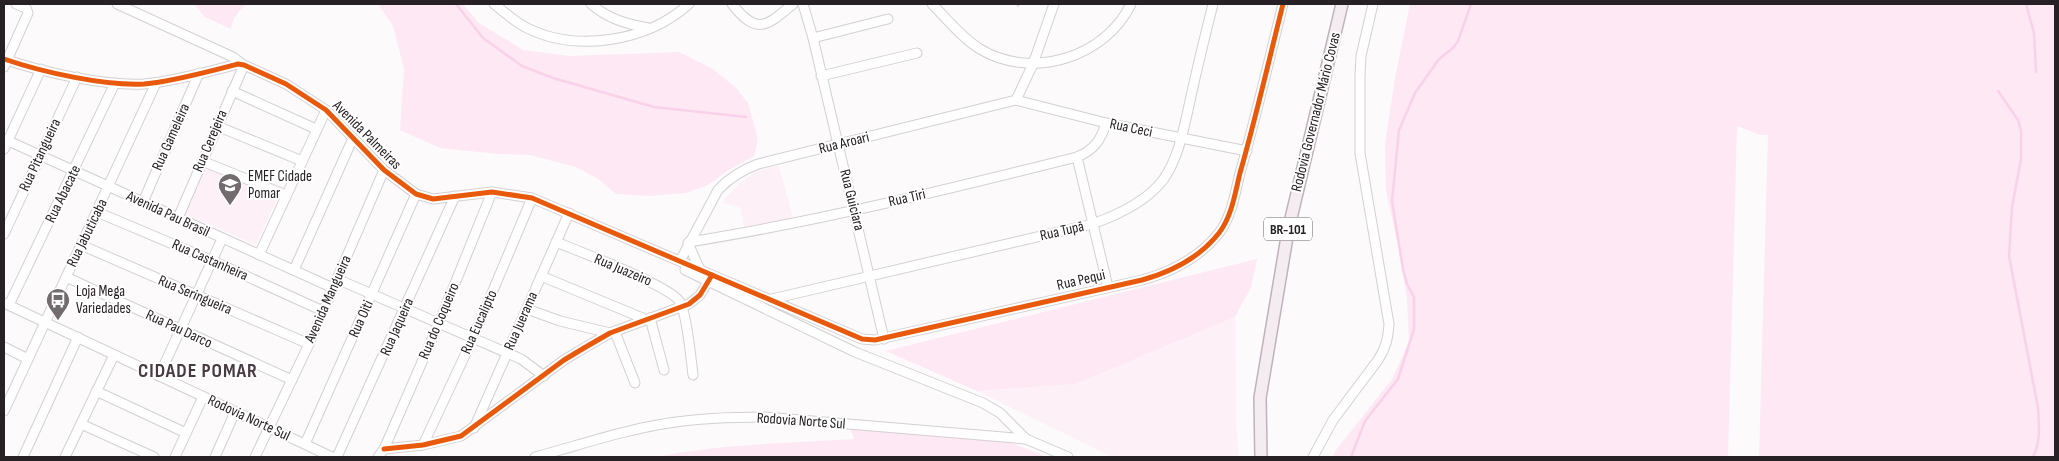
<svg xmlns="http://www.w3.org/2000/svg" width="2059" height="461" font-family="'Sofia Sans Condensed',sans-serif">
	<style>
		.built { fill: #fdf0f7 }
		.green { fill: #fde8f4 }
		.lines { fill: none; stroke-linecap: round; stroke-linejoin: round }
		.stream { stroke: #f9d2e9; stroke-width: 2.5 }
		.minor-casing { stroke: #d3d0d2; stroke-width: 11 }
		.major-casing { stroke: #c0b2bb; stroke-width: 14 }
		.minor { stroke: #fffefe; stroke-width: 9 }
		.major { stroke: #f4ecf1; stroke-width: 11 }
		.cycleway-casing { stroke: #fff; stroke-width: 8 }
		.cycleway { stroke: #e8590c; stroke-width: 5 }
		.labels { text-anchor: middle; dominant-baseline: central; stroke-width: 4; stroke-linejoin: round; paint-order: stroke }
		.shield { fill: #fff; stroke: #686366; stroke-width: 1 }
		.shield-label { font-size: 14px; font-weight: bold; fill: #272024 }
		.street-label { font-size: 15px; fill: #272024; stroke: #fff }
		.poi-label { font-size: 15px; fill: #272024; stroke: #fff; text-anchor: start }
		.district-label { font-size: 20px; font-weight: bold; letter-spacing: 1px; fill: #483a42; stroke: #fff }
	</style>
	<rect width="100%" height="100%" fill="#fcfafb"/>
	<g class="built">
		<polygon points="204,166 277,198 256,245 183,213"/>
		<polygon points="779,166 793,218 744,227 741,208 724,203 724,200 741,182 752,174 760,170"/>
		<polygon points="1235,317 1236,424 1239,457 1112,457 977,391 1076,384"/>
	</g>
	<g class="green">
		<path d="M194 4H247C240 9 231 20 231 29L205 17Z"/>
		<polygon points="378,4 463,4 479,23 523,50 570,56 679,52 713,69 736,88 748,103 758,139 754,156 727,171 706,186 686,193 648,196 616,194 597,178 576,167 530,155 499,154 440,148 400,130 404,69 393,26"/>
		<polygon points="1410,4 2055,4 2055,457 1759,457 1768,135 1760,135 1737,126 1728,457 1332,457 1336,450 1392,379 1409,342 1407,298 1397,241 1386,191 1385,144 1395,78"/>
		<polygon points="1257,259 1251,287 1235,317 1076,384 977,391 886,351"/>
		<path d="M850 427 1004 440 1047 457H656C721 444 788 443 854 439Z"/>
	</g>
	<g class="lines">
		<g class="stream">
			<polyline points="456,4 483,38 522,66 553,78 654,107 746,117"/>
			<polyline points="2026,4 2034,33 2036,72"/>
			<polyline points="1018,6 1018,4"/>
			<path d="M1998 91 2018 120 2021 131V159L2012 207 2009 256 2038 408C2039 425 2041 442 2033 457"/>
			<polyline points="1351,457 1365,421 1398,379 1414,329 1414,297 1407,284 1403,269 1392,201 1399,130 1415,93 1439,59 1453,48 1458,41 1471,4"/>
		</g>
		<g class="minor-casing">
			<g id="minor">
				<polyline points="117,4 233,57 242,64"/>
				<path d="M494 4C504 12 514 21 525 27 575 53 647 42 689 4"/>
				<path d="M591 4C608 19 627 24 648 28"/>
				<path d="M732 4C757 36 767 26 793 4"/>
				<polyline points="803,4 813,38 884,339"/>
				<path d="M932 4C947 19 962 38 980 49 1031 80 1105 58 1131 4"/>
				<polyline points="813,38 888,19"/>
				<path d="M4 59C42 72 104 86 144 84 171 82 211 71 238 64L244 65 286 84 326 110 384 170 416 194 433 199 492 192 532 198 712 275 700 295 689 304 610 333 584 348 564 360 461 436 423 445 384 449"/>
				<polyline points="4,67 28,13 26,8 16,4"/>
				<polyline points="821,76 917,53"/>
				<polyline points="232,91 316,129"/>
				<polyline points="1016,100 1106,123 1247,151"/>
				<polyline points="217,126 302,161"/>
				<polyline points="4,139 333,288"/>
				<polyline points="4,149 41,69"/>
				<polyline points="1077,157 1108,287"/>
				<polyline points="202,161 286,195"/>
				<polyline points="143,202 199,73"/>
				<polyline points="97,212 213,261 323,311"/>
				<polyline points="178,218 244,65"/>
				<polyline points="4,234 77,77"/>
				<path d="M556 242C578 251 671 286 680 302 687 314 691 359 693 375"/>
				<path d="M689 242C820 221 949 189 1077 157 1094 150 1101 140 1106 123"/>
				<polyline points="688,243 700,270"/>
				<polyline points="81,245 309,344"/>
				<polyline points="259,255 326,110"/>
				<path d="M680 261 718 190C730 177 742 170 758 164L1016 100 1033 64 1054 4"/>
				<polyline points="294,270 353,138"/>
				<polyline points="685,270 855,352 983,403 1000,413 1026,439"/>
				<path d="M712 275 862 339 875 340 1142 280C1171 272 1200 257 1219 233 1232 216 1235 193 1240 173 1256 117 1269 60 1283 4"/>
				<polyline points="541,276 645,319"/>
				<polyline points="66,277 292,380"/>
				<polyline points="337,279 521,359 544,376"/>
				<path d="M772 299 1092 224C1118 215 1146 202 1163 180 1179 158 1184 127 1190 101 1197 68 1205 36 1213 4"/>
				<polyline points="4,303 332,457"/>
				<polyline points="9,305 115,83"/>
				<polyline points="527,309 560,321 610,333"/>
				<polyline points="650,318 664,370"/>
				<polyline points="615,332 635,383"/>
				<polyline points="4,347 28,359"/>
				<polyline points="159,376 222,239"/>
				<polyline points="96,391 186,433"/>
				<polyline points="4,411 156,83"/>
				<polyline points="81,424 154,457"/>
				<polyline points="474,428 569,213"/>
				<polyline points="305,444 416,194"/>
				<polyline points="423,445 473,338 532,198"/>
				<polyline points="23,457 78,337"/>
				<polyline points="65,457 114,355"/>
				<polyline points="175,457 203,397"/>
				<polyline points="215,457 235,412"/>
				<polyline points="255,457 309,344 384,170"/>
				<polyline points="337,457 455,196"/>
				<polyline points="378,457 384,449 439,323 492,192"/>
				<path d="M535 457C580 445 623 430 669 423 701 418 732 417 765 417L1026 439 1068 457"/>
				<path d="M1313 457 1333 420 1378 360C1386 348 1388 338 1389 324L1360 153V76L1361 56 1373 4"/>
			</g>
		</g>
		<g class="major-casing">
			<polyline id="major" points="1261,457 1260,398 1288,231 1342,4"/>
		</g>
		<use href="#minor" class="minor"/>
		<use href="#major" class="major"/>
		<g class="cycleway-casing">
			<g id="cycleway">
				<path d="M4 59C42 72 104 86 144 84 171 82 211 71 238 64L244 65 286 84 326 110 384 170 416 194 433 199 492 192 532 198 712 275 700 295 689 304 610 333 584 348 564 360 461 436 423 445 384 449"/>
				<path d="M712 275 862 339 875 340 1142 280C1171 272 1200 257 1219 233 1232 216 1235 193 1240 173 1256 117 1269 60 1283 4"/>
			</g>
		</g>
		<use href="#cycleway" class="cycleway"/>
	</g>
	<defs>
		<g id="school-pin" transform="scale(1.25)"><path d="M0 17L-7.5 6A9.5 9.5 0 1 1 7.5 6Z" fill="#726c6f" stroke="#fff"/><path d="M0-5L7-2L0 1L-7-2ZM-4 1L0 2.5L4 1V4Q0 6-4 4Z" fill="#fff"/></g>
		<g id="bus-pin" transform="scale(1.25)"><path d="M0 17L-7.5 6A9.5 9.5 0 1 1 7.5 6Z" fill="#726c6f" stroke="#fff"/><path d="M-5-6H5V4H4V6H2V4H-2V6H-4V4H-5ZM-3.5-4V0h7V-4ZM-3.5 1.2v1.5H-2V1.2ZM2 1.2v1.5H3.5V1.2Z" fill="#fff"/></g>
	</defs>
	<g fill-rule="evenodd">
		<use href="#school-pin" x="230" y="185"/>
		<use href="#bus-pin" x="58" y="300"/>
	</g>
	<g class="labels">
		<rect class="shield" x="1264" y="217.5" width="48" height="23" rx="4"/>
		<g class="shield-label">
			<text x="1288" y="229">BR-101</text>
		</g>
		<g class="street-label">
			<text transform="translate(1316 112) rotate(-76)">Rodovia Governador Mário Covas</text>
			<text transform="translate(1131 128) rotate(12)">Rua Ceci</text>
			<text transform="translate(367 135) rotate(45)">Avenida Palmeiras</text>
			<text transform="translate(171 137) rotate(-66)">Rua Gameleira</text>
			<text transform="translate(210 141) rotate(-67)">Rua Cerejeira</text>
			<text transform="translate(844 143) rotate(-14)">Rua Aroari</text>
			<text transform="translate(40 155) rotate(-65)">Rua Pitangueira</text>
			<text transform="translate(63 194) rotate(-64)">Rua Abacate</text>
			<text transform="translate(907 198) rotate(-13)">Rua Tiri</text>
			<text transform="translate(852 200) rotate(76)">Rua Guiciara</text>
			<text transform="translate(168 214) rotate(25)">Avenida Pau Brasil</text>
			<text transform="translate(1062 231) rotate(-13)">Rua Tupã</text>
			<text transform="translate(87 233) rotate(-64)">Rua Jabuticaba</text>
			<text transform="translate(210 260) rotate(24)">Rua Castanheira</text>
			<text transform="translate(623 270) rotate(23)">Rua Juazeiro</text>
			<text transform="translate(1081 280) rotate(-13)">Rua Pequi</text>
			<text transform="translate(195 295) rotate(23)">Rua Seringueira</text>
			<text transform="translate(328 299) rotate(-66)">Avenida Mangueira</text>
			<text transform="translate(361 319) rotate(-66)">Rua Oiti</text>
			<text transform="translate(439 321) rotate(-67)">Rua do Coqueiro</text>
			<text transform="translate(521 321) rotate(-66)">Rua Juerama</text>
			<text transform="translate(479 322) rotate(-66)">Rua Eucalipto</text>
			<text transform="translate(397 327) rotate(-66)">Rua Jaqueira</text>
			<text transform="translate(179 329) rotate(25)">Rua Pau Darco</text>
			<text transform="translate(249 418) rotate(25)">Rodovia Norte Sul</text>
			<text transform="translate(801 421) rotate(4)">Rodovia Norte Sul</text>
		</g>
		<g class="poi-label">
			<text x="248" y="176">EMEF Cidade<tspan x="248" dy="17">Pomar</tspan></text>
			<text x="76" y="291">Loja Mega<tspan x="76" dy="17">Variedades</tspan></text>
		</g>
		<g class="district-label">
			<text x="198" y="371">CIDADE POMAR</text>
		</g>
	</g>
	<rect width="2059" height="461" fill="none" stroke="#272024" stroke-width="10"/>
</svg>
